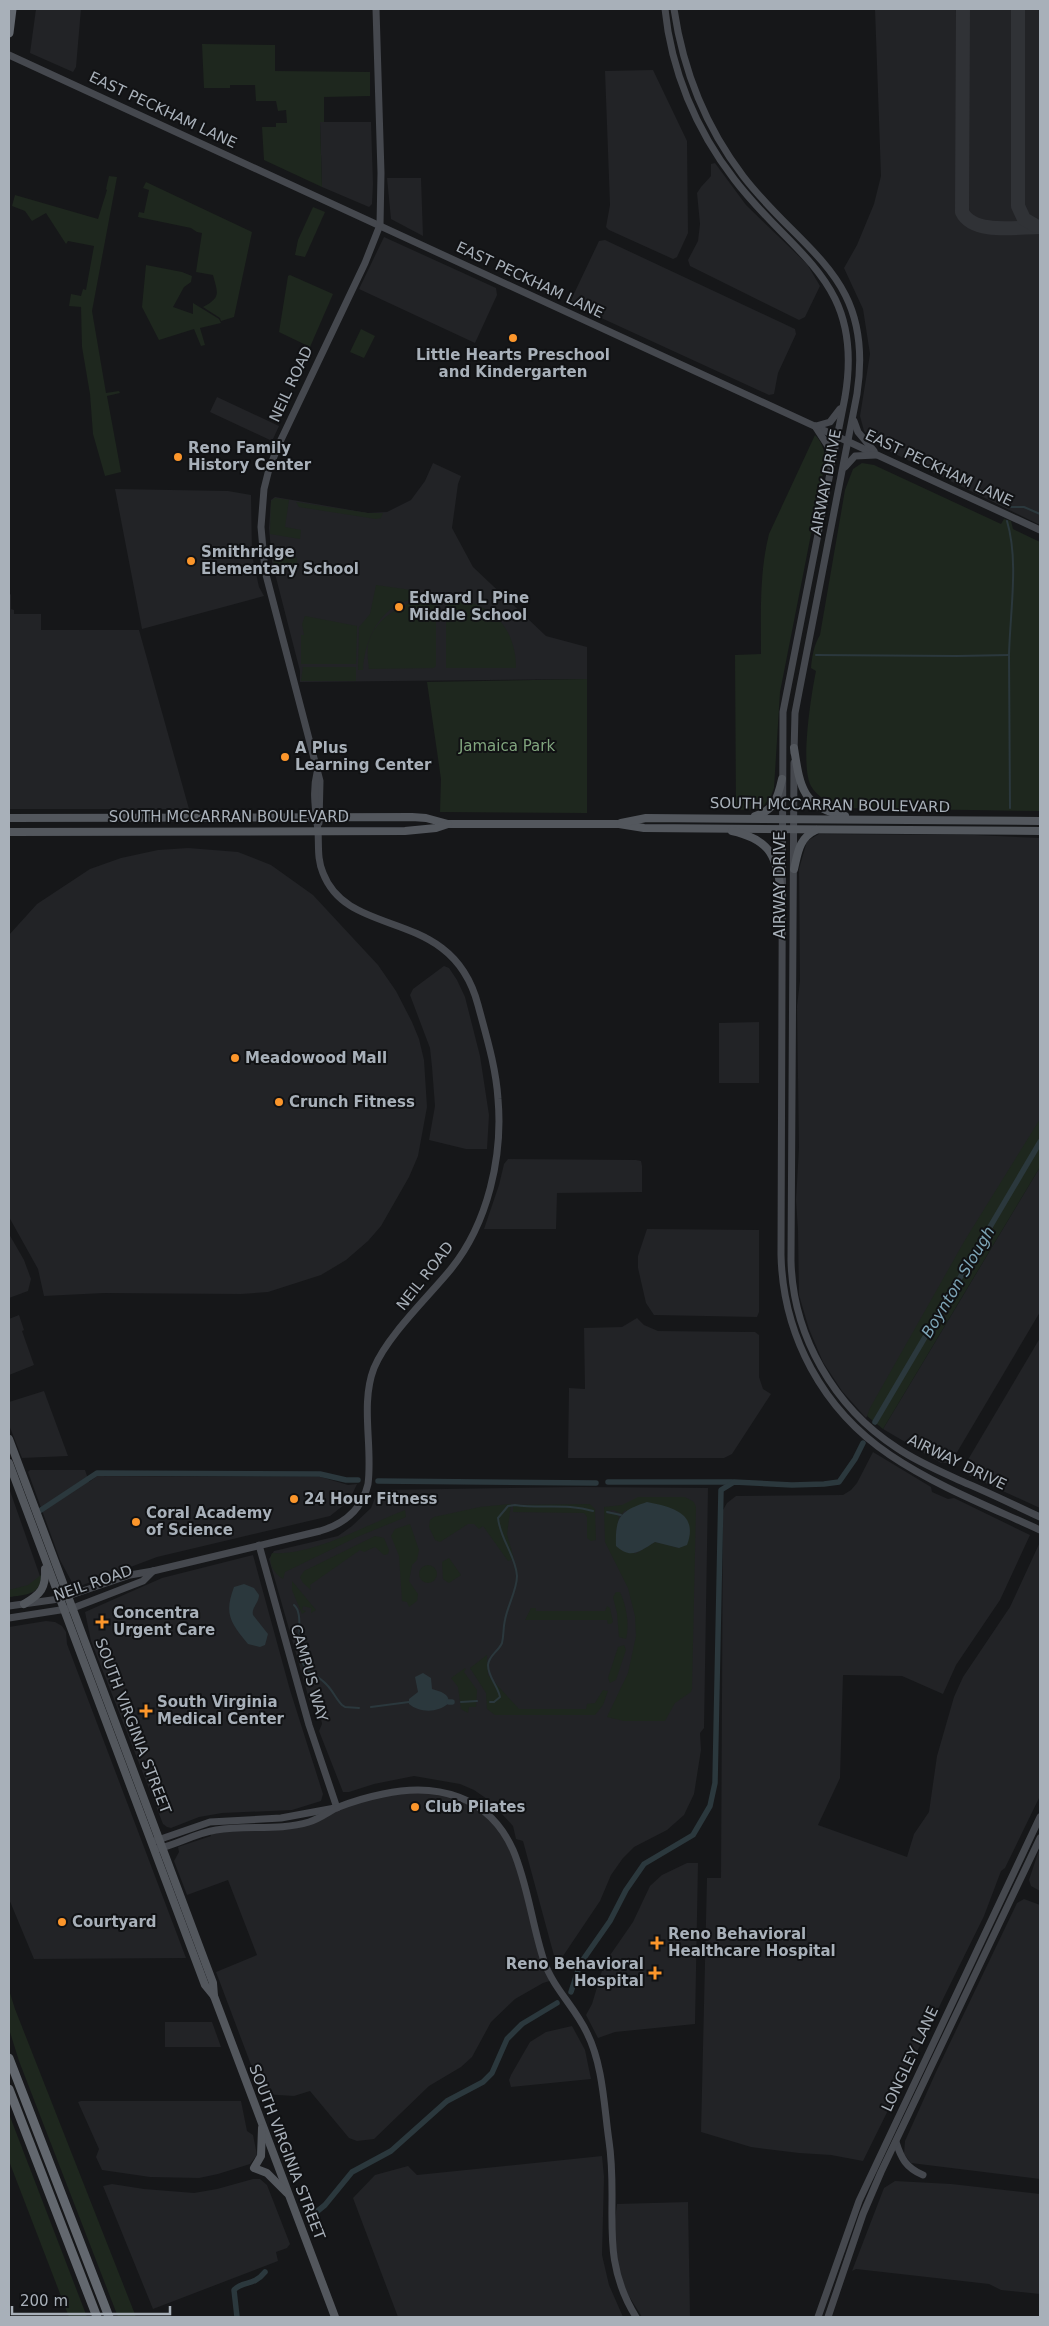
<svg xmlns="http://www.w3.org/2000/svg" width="1049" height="2326" font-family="'DejaVu Sans',sans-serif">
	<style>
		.built { fill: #222326 }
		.green { fill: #1e271e; fill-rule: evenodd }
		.water { fill: #2b383d }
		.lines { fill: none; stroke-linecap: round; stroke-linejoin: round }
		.stream { stroke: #2b383d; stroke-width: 2 }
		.canal { stroke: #2b383d; stroke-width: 5.5 }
		.taxiway { stroke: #303236; stroke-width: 14 }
		.secondary { stroke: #45484e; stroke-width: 7 }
		.primary { stroke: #53575d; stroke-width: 8 }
		.highway { stroke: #63686f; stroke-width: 9 }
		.poi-dot { fill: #fc962b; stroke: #111214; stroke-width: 2 }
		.labels { text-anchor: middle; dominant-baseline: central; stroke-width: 4; stroke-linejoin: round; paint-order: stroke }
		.street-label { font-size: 15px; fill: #a8b0b9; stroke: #111214 }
		.poi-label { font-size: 15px; font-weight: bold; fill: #a8b0b9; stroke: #111214; text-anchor: start }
		.park-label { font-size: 15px; fill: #81a57e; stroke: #111214 }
		.water-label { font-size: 16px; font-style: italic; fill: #7da4b6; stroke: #111214 }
	</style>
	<rect width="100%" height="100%" fill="#161719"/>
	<g class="built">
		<polygon points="36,9 81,9 76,67 73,72 30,53"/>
		<polygon points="875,9 1040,9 1040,525 891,452 875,442 864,431 860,416 870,354 863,309 844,268 857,245 874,204 881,176"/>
		<polygon points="653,70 687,141 688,233 677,257 673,259 609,230 606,227 610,205 605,71"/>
		<polygon points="320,122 371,122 373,184 372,204 369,207 322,187"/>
		<polygon points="715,163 746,205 807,264 820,286 805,317 799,320 690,266 688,260 698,241 700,224 697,193 701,187 711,176 711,164"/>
		<polygon points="387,178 421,178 423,236 391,219"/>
		<polygon points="384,237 496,288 497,295 475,343 359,289"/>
		<polygon points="605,240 795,329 796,334 778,373 774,394 769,395 573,305 571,300 599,241"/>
		<polygon points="217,397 279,426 273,439 270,440 210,412"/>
		<polygon points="433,463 461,476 458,484 452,528 473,567 546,636 587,647 587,679 300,682 300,671 272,562 269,528 271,500 275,497 368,513 387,512 411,500 425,481"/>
		<polygon points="115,489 228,491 251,495 252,555 259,587 264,596 142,629"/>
		<polygon points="9,592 11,595 11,609 14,610 14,614 41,614 41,630 139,630 189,809 9,809"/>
		<polygon points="819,834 975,835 1040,838 1040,1129 866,1418 842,1391 823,1362 809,1329 799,1295 798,1230 796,1200 799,1148 797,1006 800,981 799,869 807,841"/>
		<polygon points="188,848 238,852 271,865 313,895 378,965 396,991 412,1022 419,1039 424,1060 427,1107 418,1156 409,1177 381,1226 368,1241 346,1260 321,1275 268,1292 241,1294 104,1293 44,1296 38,1269 9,1217 9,935 37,904 90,869 121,858 158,850"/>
		<polygon points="444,966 449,968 457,980 465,997 480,1056 489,1115 487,1149 466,1149 429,1140 435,1106 432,1067 430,1048 410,995 413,989"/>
		<polygon points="759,1022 759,1083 719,1083 719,1023"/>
		<polygon points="508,1159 636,1160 641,1161 642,1166 642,1192 557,1193 556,1229 484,1229 499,1185 504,1164"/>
		<polygon points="1040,1167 1040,1312 953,1459 948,1463 941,1463 883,1429"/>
		<polygon points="647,1229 759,1230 759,1312 757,1317 654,1315 646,1303 638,1268 638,1256"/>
		<polygon points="9,1234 24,1260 31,1279 28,1291 9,1298"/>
		<polygon points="19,1315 24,1330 22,1331 34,1365 9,1375 9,1319"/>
		<polygon points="637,1318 644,1325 658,1331 746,1332 755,1332 759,1335 759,1377 763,1389 771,1394 732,1454 724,1458 568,1458 569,1388 585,1389 584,1328 622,1327"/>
		<polygon points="1040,1338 1040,1508 970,1476 965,1470 966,1463"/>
		<polygon points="44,1391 68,1456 22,1458 9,1425 9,1402"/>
		<polygon points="873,1452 931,1487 932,1492 948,1499 954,1498 1030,1535 1000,1600 956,1665 943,1694 902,1676 843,1675 840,1778 818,1825 907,1857 914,1834 929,1812 937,1756 954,1697 963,1677 1010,1607 1040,1542 1040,1796 1005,1868 1001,1871 984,1916 863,2161 831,2155 799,2153 751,2147 701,2132 707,1878 721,1878 723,1510 727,1503 736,1496 843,1495 851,1490 857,1483"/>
		<polygon points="30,1470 85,1470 89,1482 97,1476 321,1477 348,1485 357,1484 349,1501 330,1516 157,1557 75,1588 60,1560 28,1472"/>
		<polygon points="580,1487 708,1488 704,1728 700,1733 701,1750 694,1794 684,1815 667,1830 634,1847 623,1858 611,1875 600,1901 559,1962 556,1963 523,1841 516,1839 513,1826 490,1801 474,1790 460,1784 414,1776 374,1784 349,1792 343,1792 319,1731 322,1724 319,1708 311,1706 269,1559 274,1551 338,1536 352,1526 371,1508 378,1490"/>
		<polygon points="9,1488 41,1579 34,1592 9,1597"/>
		<polygon points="253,1555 290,1690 323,1794 321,1801 292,1810 222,1813 199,1817 171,1828 167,1827 163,1824 91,1641 85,1612 162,1578"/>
		<polygon points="46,1621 55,1622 62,1626 66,1632 67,1644 186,1958 34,1959 9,1899 9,1627"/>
		<polygon points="441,1791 484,1811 508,1839 553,1980 543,1983 515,1999 491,2022 472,2057 461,2067 429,2086 374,2139 357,2141 349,2138 310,2091 294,2096 262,2094 216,1972 257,1955 228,1880 187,1895 174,1861 179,1852 178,1847 211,1836 210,1832 286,1827 375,1795"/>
		<polygon points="1040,1847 1040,1891 1031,1886 1029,1880"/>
		<polygon points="687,1863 698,1863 695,2024 615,2032 598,2038 586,2015 592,2004 604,1964 633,1922 650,1886 662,1875"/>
		<polygon points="1024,1899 1040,1905 1040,2179 911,2163 904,2154 905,2141 936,2072 1017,1903"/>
		<polygon points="165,2022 212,2022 221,2047 165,2047"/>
		<polygon points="572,2026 585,2050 591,2079 511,2087 509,2080 511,2075 530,2042 546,2032"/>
		<polygon points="81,2101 241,2101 247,2131 253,2135 257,2155 250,2164 218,2174 199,2178 150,2177 102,2170 96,2157 99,2149 78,2102"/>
		<polygon points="602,2156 604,2177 602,2255 609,2285 623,2317 398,2317 353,2198 375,2175 408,2166 417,2175"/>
		<polygon points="253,2179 260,2179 267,2185 290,2244 287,2248 276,2252 278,2261 153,2309 103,2186 112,2184 144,2189 194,2193 217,2189"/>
		<polygon points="895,2181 951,2184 1040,2194 1040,2294 1001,2290 989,2284 856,2269 852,2271 884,2188"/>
		<polygon points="688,2202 690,2317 642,2317 627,2293 619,2271 614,2228 617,2204"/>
	</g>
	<g class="green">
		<polygon points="202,44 275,45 275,71 370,72 370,96 324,97 324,122 320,122 322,187 264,160 262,127 276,127 276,123 287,123 286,110 278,111 276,101 256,101 255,85 230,85 230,88 204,88"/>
		<polygon points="109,176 117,177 92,311 106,393 119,391 120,393 107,396 121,472 105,476 93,434 90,394 82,347 81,307 69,306 71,294 81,296 83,289 86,290 94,246 68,241 66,244 46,213 32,221 25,211 12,206 15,195 98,219 107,190 106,189"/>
		<path d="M146 182 252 232 234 317 221 321 220 318 203 307C221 297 218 294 213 275L196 272 202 233 197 232 191 228 138 217 139 212 144 213 149 190 143 188Z"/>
		<polygon points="313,207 325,212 305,257 295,255 298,240"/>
		<polygon points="146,265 182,272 192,276 191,282 184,287 173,307 193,314 193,303 219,319 221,323 200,328 205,345 201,346 194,329 159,340 142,307"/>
		<polygon points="290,275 333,294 310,347 279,332 288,276"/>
		<polygon points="361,329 375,336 364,358 350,352"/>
		<path d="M815 435C822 442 826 453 825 463L780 692 774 788 771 796 761 809 736 810 735 655 761 654C761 614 759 574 769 534Z"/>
		<path d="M862 463 874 465 1001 524 1004 519 1011 521 1013 529 1040 542V811L842 808C831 804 817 797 811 786 800 766 811 695 816 671L811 668C812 656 814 645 820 635L845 490 853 469Z"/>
		<polygon points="275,498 289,500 285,527 301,530 300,539 270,534 271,501"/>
		<polygon points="296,502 368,513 383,513 381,518 376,519 299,507"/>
		<polygon points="272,554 297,558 296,569 286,567 285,574 277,576"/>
		<path d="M376 585 411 590 416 595C411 601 402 602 395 606 374 620 364 646 363 670H358L359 627 370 614Z"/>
		<path d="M422 599H436V666L434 668 369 669C368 661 367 652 368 645 373 620 399 605 422 599Z"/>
		<path d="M446 599C488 600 516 625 516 668H446Z"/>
		<polygon points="305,616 357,626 356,664 301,664 301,635 304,635 302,624"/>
		<polygon points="303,667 356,667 356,681 301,681"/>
		<polygon points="587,679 587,813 440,812 441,779 427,682"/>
		<polygon points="1040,1119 1040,1167 883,1429 867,1416 870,1408 965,1240"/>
		<path d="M638 1497H685L694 1502 696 1507 692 1689 691 1692 675 1703 665 1721H624L607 1717 628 1673 636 1636 635 1616 628 1588 605 1542 604 1507 622 1505ZM613 1510 622 1514 625 1510 679 1548 655 1542 635 1554 616 1532 619 1517 616 1514H607V1511Z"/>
		<polygon points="511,1504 507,1534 514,1559 508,1561 483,1526 479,1529 474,1524 468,1524 440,1542 435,1540 429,1527 430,1520 434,1517 480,1507"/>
		<polygon points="590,1504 595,1509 596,1540 591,1541 587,1538 587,1517 584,1513 513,1512 513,1505"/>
		<path d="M405 1510 406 1517 357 1537 285 1572 283 1579C275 1574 267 1564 272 1553 313 1556 366 1525 405 1510Z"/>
		<polygon points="410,1524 419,1550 417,1560 412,1565 409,1581 418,1594 417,1601 409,1607 407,1602 402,1601 399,1556 391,1536 395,1529"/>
		<polygon points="375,1536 384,1538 389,1550 388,1554 384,1555 375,1547 364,1552 360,1550 310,1585 311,1590 303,1583 300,1577 304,1571"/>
		<polygon points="449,1558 461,1575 449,1583 443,1579 442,1562"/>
		<circle cx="428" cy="1574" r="9"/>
		<path d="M41 1575C42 1595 24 1595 9 1597V1590L28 1585Z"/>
		<polygon points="292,1581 316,1610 311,1613 311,1608 303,1606 302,1610 306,1611 302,1614 292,1590"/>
		<path d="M616 1592H620C626 1604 630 1625 626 1639L619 1637 617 1613 613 1597Z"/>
		<polygon points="607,1606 610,1608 613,1622 611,1624 608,1624 607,1620 525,1620 531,1608 536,1608 536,1611 605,1611"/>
		<polygon points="624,1645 626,1650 616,1680 610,1683 608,1678 618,1647"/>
		<polygon points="487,1655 488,1675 519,1709 586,1709 587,1704 595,1703 603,1690 608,1691 603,1705 595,1715 495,1715 487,1709 486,1693 470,1668"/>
		<polygon points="465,1668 466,1669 464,1672 477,1690 476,1707 469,1707 468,1713 461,1709 458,1687 451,1678"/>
		<polygon points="9,1990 15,2009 136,2317 118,2317 19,2061 9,2029"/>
		<polygon points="9,2114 87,2317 69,2317 9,2161"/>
	</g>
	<g class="water">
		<path d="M647 1502C672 1507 699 1513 687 1545L679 1548 655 1542C640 1551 631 1560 616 1546 615 1517 620 1511 647 1502Z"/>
		<path d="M244 1584 254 1588 259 1595C259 1603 251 1608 253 1615L268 1634 265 1645 260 1647 248 1644C230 1622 224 1614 234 1587Z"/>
		<path d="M423 1673 431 1678 432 1689C441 1692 449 1693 449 1703 438 1713 420 1713 409 1704V1699L418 1692 415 1677Z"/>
	</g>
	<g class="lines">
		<g class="stream">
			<polyline points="1010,507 1024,507 1040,514"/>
			<path d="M1007 521C1019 561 1010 612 1009 655 1009 706 1010 757 1010 808"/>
			<polyline points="816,655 957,656 1009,655"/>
			<polyline points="607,1512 621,1515"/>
			<path d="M294 1605C303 1613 297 1632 301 1643"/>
			<path d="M301 1651C301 1675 315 1671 327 1685 333 1691 336 1699 342 1705L345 1707 359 1708"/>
			<polyline points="461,1702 477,1701"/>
			<path d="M490 1702H494L500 1697C498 1686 488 1677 488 1665 489 1655 498 1652 502 1643 504 1635 503 1628 505 1620 507 1607 517 1590 517 1576 516 1556 500 1539 498 1518L508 1506 515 1505C541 1509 567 1503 593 1511"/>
			<polyline points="371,1707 409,1702"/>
		</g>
		<g class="canal">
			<polyline points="875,1422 1040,1142"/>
			<polyline points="378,1481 596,1483"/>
			<polyline points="608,1482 732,1482"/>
			<polyline points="41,1510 97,1473 320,1474 346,1480 358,1480"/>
			<polyline points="449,1702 452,1702"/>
			<polyline points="571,1992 580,1964 610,1921 626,1890 644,1864 693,1835 710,1806 715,1783 721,1490 734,1482 792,1485 824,1484 839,1482 855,1459 863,1443"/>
			<polyline points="309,2218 325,2205 352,2172 391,2151 447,2101 483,2082 492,2073 507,2039 522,2024 557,2003"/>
			<path d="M237 2317 234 2290C243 2280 253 2287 265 2272"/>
		</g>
		<g class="taxiway">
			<path d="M963 9 962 212C973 235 1018 227 1040 227"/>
			<polyline points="1018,9 1018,206 1024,219 1036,226"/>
		</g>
		<g class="secondary">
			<path d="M665 9C671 70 696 130 734 179 793 257 865 280 845 397L783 712 781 1255C783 1336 823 1410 890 1455 936 1486 990 1507 1040 1530"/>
			<path d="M674 9C683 70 705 126 743 176 803 254 875 276 857 394L799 692 795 713 794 753"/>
			<polyline points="9,55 1040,530"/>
			<polyline points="854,421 858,432 874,451"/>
			<polyline points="815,426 828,446 830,459"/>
			<polyline points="816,426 830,422 840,409"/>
			<polyline points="845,467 855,456 876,455"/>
			<path d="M794 763 791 1261C793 1336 834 1407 897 1448 919 1463 944 1473 968 1484 992 1494 1016 1506 1040 1517"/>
			<polyline points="319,823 320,781 265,571 261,527 264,489 269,469 279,444 365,263 380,225 381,173 376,9"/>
			<polyline points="259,1545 309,1725 337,1808"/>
			<path d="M9 1606 59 1599 130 1575 153 1571 320 1531C344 1524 362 1510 368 1484 373 1447 360 1404 374 1368 387 1336 429 1296 451 1269 488 1223 503 1156 498 1099 496 1067 486 1035 478 1005 452 905 349 941 323 873 317 859 319 846 318 831 316 812 312 792 317 773"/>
			<polyline points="9,1618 73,1608 143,1581 153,1571"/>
			<polyline points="155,1841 210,1822 281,1818 335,1808"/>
			<path d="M157 1849C178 1844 196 1833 216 1830 247 1825 279 1831 309 1822 319 1819 327 1813 336 1808 351 1802 368 1797 383 1794 437 1782 489 1796 513 1850 528 1885 532 1925 544 1961 553 1988 575 2007 587 2033 603 2065 604 2106 609 2141 619 2207 598 2256 636 2317"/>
			<path d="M896 2142C901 2158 906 2168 923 2175"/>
			<polyline points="818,2317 859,2201 1040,1817"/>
			<polyline points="828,2317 863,2214 881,2172 1040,1838"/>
		</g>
		<g class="primary">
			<path d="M794 748C800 787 802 807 845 816"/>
			<path d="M755 816C774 811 778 797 782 779"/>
			<polyline points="9,818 412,817 426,818 448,824 619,824 644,828 1040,831"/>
			<polyline points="621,823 646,818 1040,821"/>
			<path d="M732 831C773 840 776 858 782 896"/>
			<polyline points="9,832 405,831 436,828 448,824"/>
			<path d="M794 869C798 852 799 838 816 830"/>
			<polyline points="9,1439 213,1983 214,1996"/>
			<polyline points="9,1463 205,1985 214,1996 335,2317"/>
			<path d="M24 1604C41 1594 46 1588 45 1569"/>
			<polyline points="262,2128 261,2156 254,2168 267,2173 287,2193"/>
		</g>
		<g class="highway">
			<polyline points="9,33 12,9"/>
			<polyline points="9,2058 109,2317"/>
			<polyline points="9,2089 97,2317"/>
		</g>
	</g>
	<g class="poi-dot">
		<circle cx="513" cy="338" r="5"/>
		<circle cx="178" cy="457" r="5"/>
		<circle cx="191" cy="561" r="5"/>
		<circle cx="399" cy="607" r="5"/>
		<circle cx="285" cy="757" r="5"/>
		<circle cx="235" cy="1058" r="5"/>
		<circle cx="279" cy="1102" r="5"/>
		<circle cx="294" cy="1499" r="5"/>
		<circle cx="136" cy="1522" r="5"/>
		<path d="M99.5 1614.5h5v5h5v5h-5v5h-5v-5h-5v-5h5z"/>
		<path d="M143.5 1703.5h5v5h5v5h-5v5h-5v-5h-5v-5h5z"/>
		<circle cx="415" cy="1807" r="5"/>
		<circle cx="62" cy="1922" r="5"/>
		<path d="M654.5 1935.5h5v5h5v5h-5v5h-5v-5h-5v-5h5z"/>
		<path d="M652.5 1965.5h5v5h5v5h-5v5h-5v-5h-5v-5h5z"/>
	</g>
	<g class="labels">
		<g class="street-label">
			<text transform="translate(163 110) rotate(25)">EAST PECKHAM LANE</text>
			<text transform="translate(530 280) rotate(25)">EAST PECKHAM LANE</text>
			<text transform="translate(291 384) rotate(-65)">NEIL ROAD</text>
			<text transform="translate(939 468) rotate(25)">EAST PECKHAM LANE</text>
			<text transform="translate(826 482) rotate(-79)">AIRWAY DRIVE</text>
			<text transform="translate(830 805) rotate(1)">SOUTH MCCARRAN BOULEVARD</text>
			<text x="229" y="817">SOUTH MCCARRAN BOULEVARD</text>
			<text transform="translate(780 885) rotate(-90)">AIRWAY DRIVE</text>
			<text transform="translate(425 1276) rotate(-52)">NEIL ROAD</text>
			<text transform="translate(957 1462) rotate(26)">AIRWAY DRIVE</text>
			<text transform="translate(93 1583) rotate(-19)">NEIL ROAD</text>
			<text transform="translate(309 1673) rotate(74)">CAMPUS WAY</text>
			<text transform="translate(133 1726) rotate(69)">SOUTH VIRGINIA STREET</text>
			<text transform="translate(910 2059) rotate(-65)">LONGLEY LANE</text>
			<text transform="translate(287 2152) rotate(69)">SOUTH VIRGINIA STREET</text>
		</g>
		<g class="poi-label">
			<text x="513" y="355" text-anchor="middle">Little Hearts Preschool<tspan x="513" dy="17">and Kindergarten</tspan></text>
			<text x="188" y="448">Reno Family<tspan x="188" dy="17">History Center</tspan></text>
			<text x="201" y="552">Smithridge<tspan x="201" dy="17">Elementary School</tspan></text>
			<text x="409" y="598">Edward L Pine<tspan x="409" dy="17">Middle School</tspan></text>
			<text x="295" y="748">A Plus<tspan x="295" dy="17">Learning Center</tspan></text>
			<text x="245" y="1058">Meadowood Mall</text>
			<text x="289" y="1102">Crunch Fitness</text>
			<text x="304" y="1499">24 Hour Fitness</text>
			<text x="146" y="1513">Coral Academy<tspan x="146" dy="17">of Science</tspan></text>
			<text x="113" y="1613">Concentra<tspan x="113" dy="17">Urgent Care</tspan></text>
			<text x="157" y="1702">South Virginia<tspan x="157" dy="17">Medical Center</tspan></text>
			<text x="425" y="1807">Club Pilates</text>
			<text x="72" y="1922">Courtyard</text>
			<text x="668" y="1934">Reno Behavioral<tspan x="668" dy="17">Healthcare Hospital</tspan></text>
			<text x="644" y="1964" text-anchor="end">Reno Behavioral<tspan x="644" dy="17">Hospital</tspan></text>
		</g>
		<g class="park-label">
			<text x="507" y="746">Jamaica Park</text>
		</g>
		<g class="water-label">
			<text transform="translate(958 1282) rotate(-59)">Boynton Slough</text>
		</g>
	</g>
	<rect width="1049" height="2326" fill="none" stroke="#a8b0b9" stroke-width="20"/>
	<path d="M12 2306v8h158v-8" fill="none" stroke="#a8b0b9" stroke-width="2.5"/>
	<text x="20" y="2306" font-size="15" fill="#a8b0b9" stroke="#111214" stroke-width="4" paint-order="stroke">200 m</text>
</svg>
